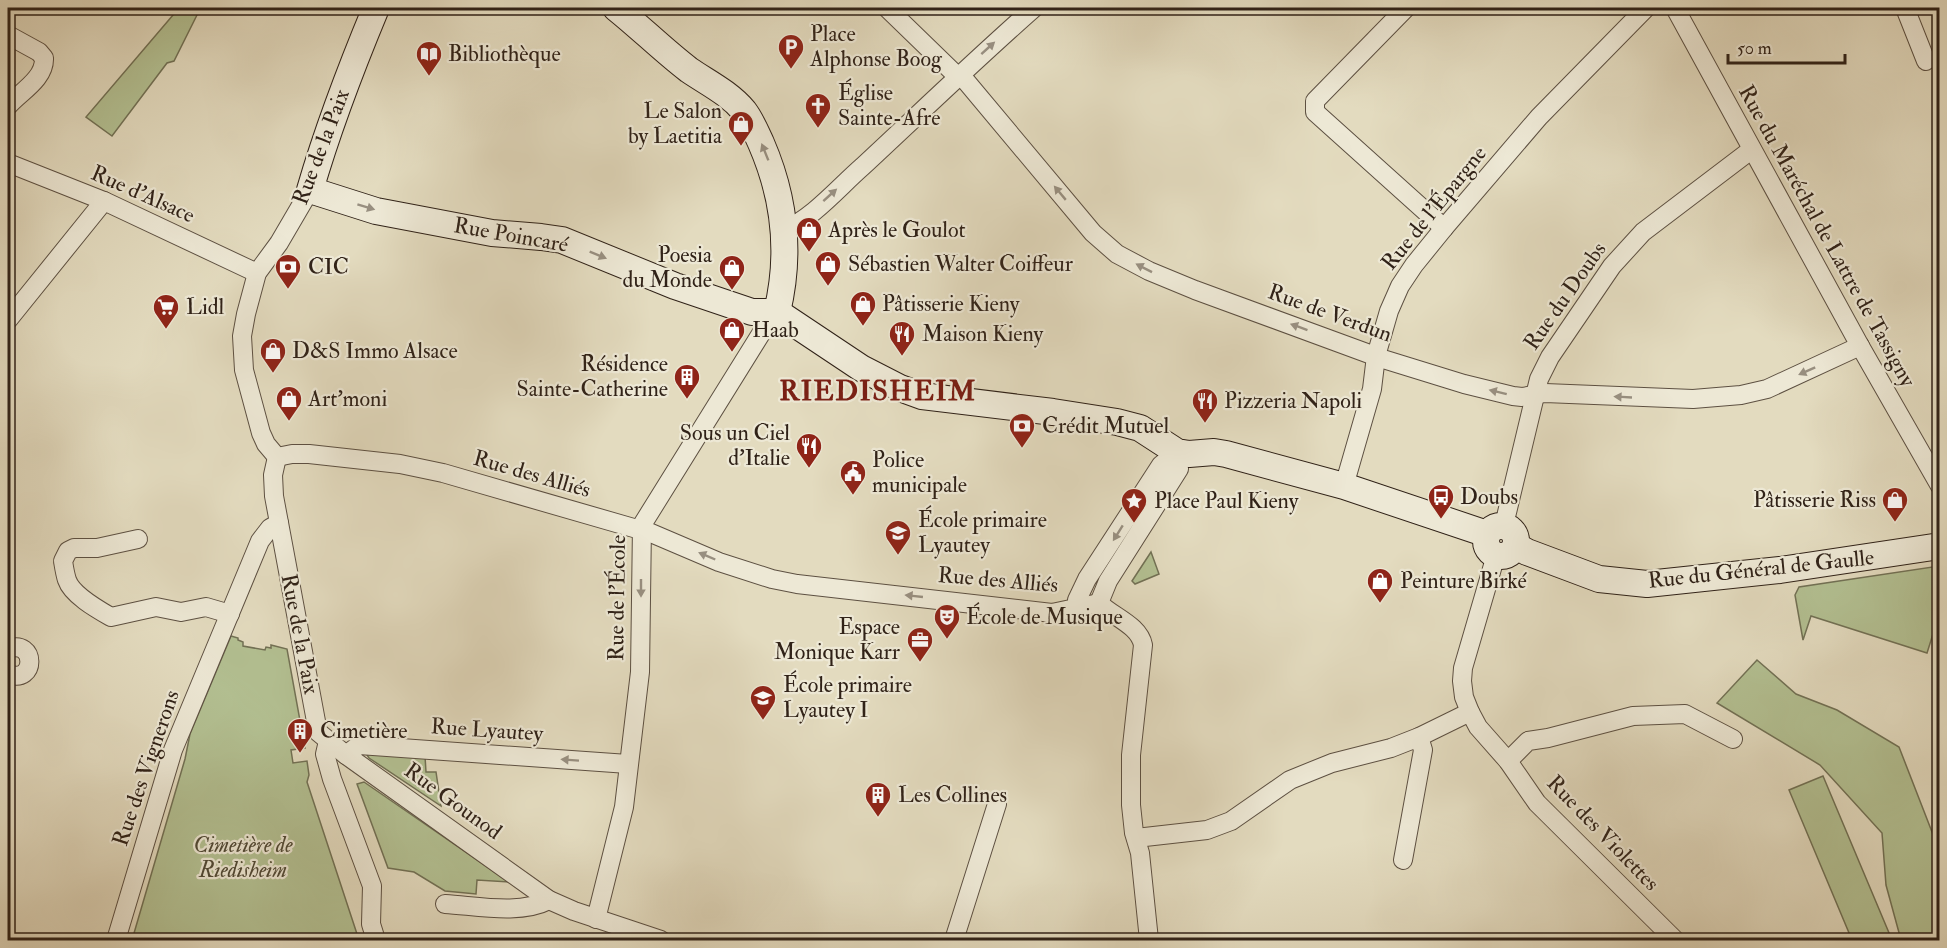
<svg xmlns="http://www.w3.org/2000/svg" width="1947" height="948" font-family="'IM FELL Double Pica',serif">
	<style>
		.green { fill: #b3c092; stroke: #727155; stroke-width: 1.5 }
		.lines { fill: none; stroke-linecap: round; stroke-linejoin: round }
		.street-casing { stroke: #5d5042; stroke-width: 20 }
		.secondary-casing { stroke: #302218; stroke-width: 28 }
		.street { stroke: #ede8d5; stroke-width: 18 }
		.secondary { stroke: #ede8d5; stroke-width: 26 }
		.oneway { fill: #988f80 }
		.labels { text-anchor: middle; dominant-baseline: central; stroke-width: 4.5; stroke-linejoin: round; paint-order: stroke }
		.poi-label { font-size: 22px; fill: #302218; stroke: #ede8d5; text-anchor: start }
		.street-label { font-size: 22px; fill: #302218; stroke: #ede8d5 }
		.park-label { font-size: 22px; font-style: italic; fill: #514a36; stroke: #ede8d5 }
		.district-label { font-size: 28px; font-weight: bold; letter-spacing: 1.5px; fill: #7a1f14; stroke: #ede8d5 }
	</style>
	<rect width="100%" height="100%" fill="#e3dbbf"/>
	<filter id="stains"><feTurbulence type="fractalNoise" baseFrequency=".00333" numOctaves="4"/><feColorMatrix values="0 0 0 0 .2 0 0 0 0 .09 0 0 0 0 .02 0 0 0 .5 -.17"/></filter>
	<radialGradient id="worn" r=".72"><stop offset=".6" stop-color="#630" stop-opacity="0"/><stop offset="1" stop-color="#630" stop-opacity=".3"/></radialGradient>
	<g class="green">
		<polygon points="179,8 189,8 197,15 174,61 167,63 112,136 86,117"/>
		<polygon points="1151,552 1159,574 1135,584 1132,581"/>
		<polygon points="1939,566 1939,615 1927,653 1811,616 1803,640 1795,595 1799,587"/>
		<polygon points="231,636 238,638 238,640 243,642 243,646 265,650 266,647 271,648 271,645 287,649 305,748 291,750 293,763 307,761 309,775 307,782 359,940 132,940 185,759 190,734"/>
		<polygon points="1757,660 1796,694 1837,710 1899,747 1939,850 1939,940 1901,940 1886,885 1882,833 1820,765 1717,703"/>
		<polygon points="371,752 425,756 426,772 436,772 441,806 369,758 367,755"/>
		<polygon points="1823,776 1892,940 1852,940 1789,790"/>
		<polygon points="364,782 509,882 477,880 476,894 445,891 414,872 388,868 357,784"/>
	</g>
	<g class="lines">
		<g class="street-casing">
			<g id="street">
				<polyline points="887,8 954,73 965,80 1093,233 1117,254 1149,271 1195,290 1383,359 1464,384 1513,396 1522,397 1545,393 1693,399 1741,395 1767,389 1860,346"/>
				<polyline points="1406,8 1315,101 1315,112 1444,228"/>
				<polyline points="1675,8 1860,346 1940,486"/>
				<polyline points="1905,8 1926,61"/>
				<path d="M8 35 39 52 44 58C45 79 20 92 8 106"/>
				<polyline points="8,163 104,201 257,273"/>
				<path d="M784 230C812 219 839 187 862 167 919 114 975 60 1034 8"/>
				<polyline points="8,320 104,201"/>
				<polyline points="277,457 292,454 309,454 400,464 443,473 651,533 719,562 772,579 797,584 1052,613 1099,603"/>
				<polyline points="277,457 273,475 274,496 318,732 346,755 549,900 574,911 661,940"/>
				<polyline points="277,457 266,444 261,433 244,370 242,336 246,314 257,273 279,243 310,190"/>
				<polyline points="1344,486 1372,389 1376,356 1389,311 1400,286 1414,265 1444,228 1539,117 1646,8"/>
				<polyline points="1504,525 1539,379 1550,357 1612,266 1643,232 1751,150"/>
				<path d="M138 539 97 548H74L68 551 63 561C64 567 65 574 67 580 72 595 97 609 111 617L156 607 181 612 206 607 230 614"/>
				<polyline points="1496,555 1463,668 1462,681 1464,697 1470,712 1478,727 1508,761 1537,803 1675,940"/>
				<path d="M1099 603C1113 617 1139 625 1143 645L1131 755V805L1134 833 1140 853 1149 940"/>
				<polyline points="1077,608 1077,600 1087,579 1161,465 1177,452 1179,469 1108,581 1099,603"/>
				<path d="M8 649C36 638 37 685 8 674"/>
				<polyline points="328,741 325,754 332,779 372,886 371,924 376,940"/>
				<polyline points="346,755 359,745 628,764"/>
				<polyline points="1508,761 1528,741 1548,738 1633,716 1685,714 1733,739"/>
				<polyline points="1136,838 1207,830 1231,821 1290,780 1332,763 1391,748 1419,737 1470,712"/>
				<polyline points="1403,860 1423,750 1419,737"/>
				<path d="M445 904C478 906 520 915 549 900"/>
				<polyline points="596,919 624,807 640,672 642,525 767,324 777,312"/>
				<polyline points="116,940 173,750 260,541 270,528 279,523"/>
				<polyline points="954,940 997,804"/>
			</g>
		</g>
		<g class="secondary-casing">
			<g id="secondary">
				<path d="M376 8C351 68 328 128 310 190L376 211 492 233 541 237 562 240 675 286 752 312H777"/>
				<path d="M616 8C641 28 664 51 689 70 708 83 729 93 744 111 751 120 756 132 761 143 785 198 791 254 777 312"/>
				<polyline points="777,312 861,368 900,388 922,396 1053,412 1117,422 1140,428 1177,452 1189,454 1214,452 1226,454 1344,486 1487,534"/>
				<circle cx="1501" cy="541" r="15"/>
				<polyline points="1516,546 1527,552 1599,579 1647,584 1780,570 1940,546"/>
			</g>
		</g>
		<use href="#street" class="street"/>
		<use href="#secondary" class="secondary"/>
	</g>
	<defs><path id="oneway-solid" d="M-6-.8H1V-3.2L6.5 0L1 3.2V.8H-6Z" transform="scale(1.5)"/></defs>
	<g class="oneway">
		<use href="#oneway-solid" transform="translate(988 48) rotate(-42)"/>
		<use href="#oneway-solid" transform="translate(765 152) rotate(-112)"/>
		<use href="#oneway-solid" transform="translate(1060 193) rotate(-130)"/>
		<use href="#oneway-solid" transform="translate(830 195) rotate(-42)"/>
		<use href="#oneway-solid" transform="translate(366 207) rotate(17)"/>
		<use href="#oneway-solid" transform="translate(598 255) rotate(22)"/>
		<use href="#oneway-solid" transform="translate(1144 268) rotate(-153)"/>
		<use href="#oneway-solid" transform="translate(1299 327) rotate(-160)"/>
		<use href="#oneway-solid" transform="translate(1807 371) rotate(156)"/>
		<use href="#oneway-solid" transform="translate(1498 392) rotate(-166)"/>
		<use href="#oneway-solid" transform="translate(1623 397) rotate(-177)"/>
		<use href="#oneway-solid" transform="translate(1118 533) rotate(122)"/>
		<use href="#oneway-solid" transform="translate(707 556) rotate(-157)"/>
		<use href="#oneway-solid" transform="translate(641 588) rotate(90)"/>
		<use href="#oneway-solid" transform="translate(914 596) rotate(-174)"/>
		<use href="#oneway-solid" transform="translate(570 760) rotate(-176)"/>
	</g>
	<defs>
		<g id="parking-pin" transform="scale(1.35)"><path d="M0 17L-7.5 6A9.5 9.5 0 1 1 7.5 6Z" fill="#8f2418" stroke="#ede8d5"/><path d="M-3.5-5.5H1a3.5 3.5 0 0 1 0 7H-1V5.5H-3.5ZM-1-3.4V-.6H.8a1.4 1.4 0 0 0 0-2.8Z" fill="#fff"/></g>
		<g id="library-pin" transform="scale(1.35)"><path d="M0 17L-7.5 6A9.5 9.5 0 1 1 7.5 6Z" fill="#8f2418" stroke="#ede8d5"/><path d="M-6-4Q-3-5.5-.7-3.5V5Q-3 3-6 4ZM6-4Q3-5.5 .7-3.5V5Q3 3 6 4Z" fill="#fff"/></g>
		<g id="church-pin" transform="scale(1.35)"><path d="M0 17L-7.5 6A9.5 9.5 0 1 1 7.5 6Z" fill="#8f2418" stroke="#ede8d5"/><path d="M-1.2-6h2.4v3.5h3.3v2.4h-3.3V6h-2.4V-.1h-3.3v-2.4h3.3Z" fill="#fff"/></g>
		<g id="shop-pin" transform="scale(1.35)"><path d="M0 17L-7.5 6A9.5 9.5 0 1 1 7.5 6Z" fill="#8f2418" stroke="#ede8d5"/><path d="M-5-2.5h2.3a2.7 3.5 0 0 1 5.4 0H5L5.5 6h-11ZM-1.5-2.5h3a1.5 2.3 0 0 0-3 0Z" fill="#fff"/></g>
		<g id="bank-pin" transform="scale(1.35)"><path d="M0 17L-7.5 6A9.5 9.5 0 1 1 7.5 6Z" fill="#8f2418" stroke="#ede8d5"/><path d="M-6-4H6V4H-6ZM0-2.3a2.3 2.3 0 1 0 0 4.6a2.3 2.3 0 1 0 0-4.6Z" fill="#fff"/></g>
		<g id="supermarket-pin" transform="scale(1.35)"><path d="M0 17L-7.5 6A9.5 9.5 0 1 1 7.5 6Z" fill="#8f2418" stroke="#ede8d5"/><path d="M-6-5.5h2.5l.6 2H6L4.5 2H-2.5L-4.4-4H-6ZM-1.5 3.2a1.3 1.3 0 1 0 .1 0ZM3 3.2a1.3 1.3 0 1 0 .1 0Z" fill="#fff"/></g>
		<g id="restaurant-pin" transform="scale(1.35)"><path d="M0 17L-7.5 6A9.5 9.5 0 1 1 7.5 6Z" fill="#8f2418" stroke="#ede8d5"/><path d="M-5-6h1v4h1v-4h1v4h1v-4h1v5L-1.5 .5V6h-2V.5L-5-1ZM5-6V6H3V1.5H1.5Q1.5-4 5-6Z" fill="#fff"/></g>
		<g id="building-pin" transform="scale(1.35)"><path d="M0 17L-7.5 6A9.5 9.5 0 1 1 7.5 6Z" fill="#8f2418" stroke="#ede8d5"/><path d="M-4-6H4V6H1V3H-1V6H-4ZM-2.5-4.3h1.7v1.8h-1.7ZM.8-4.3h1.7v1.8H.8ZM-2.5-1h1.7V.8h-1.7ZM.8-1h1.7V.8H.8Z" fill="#fff"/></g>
		<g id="civic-pin" transform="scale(1.35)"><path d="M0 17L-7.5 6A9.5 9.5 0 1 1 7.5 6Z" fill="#8f2418" stroke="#ede8d5"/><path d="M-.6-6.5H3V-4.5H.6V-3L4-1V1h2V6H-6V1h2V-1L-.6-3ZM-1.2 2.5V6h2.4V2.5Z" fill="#fff"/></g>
		<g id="bus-pin" transform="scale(1.35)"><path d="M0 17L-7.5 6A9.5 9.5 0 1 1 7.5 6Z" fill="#8f2418" stroke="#ede8d5"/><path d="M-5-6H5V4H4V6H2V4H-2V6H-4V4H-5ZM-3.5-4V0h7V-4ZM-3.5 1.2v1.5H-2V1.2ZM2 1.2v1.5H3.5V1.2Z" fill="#fff"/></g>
		<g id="sight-pin" transform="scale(1.35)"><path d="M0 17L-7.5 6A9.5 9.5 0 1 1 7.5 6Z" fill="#8f2418" stroke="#ede8d5"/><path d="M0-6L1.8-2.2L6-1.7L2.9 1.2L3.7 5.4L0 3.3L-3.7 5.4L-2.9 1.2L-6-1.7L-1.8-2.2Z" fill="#fff"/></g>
		<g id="school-pin" transform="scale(1.35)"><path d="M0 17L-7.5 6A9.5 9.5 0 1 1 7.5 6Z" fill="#8f2418" stroke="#ede8d5"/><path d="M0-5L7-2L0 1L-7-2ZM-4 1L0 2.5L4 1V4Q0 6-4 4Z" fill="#fff"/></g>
		<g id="theatre-pin" transform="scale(1.35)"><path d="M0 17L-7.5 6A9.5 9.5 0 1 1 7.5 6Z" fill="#8f2418" stroke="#ede8d5"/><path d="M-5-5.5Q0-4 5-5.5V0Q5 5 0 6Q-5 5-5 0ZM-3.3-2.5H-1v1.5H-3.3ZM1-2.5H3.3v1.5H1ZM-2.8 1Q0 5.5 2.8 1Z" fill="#fff"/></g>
		<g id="office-pin" transform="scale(1.35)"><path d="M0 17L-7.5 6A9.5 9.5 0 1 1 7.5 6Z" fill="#8f2418" stroke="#ede8d5"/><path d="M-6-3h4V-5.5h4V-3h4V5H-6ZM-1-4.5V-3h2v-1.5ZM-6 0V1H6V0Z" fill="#fff"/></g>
	</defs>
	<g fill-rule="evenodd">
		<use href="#parking-pin" x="791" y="47"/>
		<use href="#library-pin" x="429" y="54"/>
		<use href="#church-pin" x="818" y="106"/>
		<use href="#shop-pin" x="741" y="124"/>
		<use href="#shop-pin" x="809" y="230"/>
		<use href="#shop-pin" x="828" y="264"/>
		<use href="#bank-pin" x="288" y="267"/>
		<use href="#shop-pin" x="732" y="268"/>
		<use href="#shop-pin" x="863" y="304"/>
		<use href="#supermarket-pin" x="166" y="307"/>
		<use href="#shop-pin" x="732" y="330"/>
		<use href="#restaurant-pin" x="902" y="334"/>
		<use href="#shop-pin" x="273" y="351"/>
		<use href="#building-pin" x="687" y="377"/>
		<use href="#shop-pin" x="289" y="399"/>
		<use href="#restaurant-pin" x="1205" y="401"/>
		<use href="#bank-pin" x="1022" y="426"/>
		<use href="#restaurant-pin" x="809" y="446"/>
		<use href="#civic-pin" x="853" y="473"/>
		<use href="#bus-pin" x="1441" y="497"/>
		<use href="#shop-pin" x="1895" y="500"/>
		<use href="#sight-pin" x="1134" y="501"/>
		<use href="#school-pin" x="898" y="533"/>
		<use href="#shop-pin" x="1380" y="581"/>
		<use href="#theatre-pin" x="947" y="617"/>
		<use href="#office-pin" x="920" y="640"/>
		<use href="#school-pin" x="763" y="698"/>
		<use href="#building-pin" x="300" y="731"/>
		<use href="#building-pin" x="878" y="795"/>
	</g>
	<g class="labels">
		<g class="poi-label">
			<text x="810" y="34">Place<tspan x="810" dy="25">Alphonse Boog</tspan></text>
			<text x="448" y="54">Bibliothèque</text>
			<text x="838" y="93">Église<tspan x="838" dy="25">Sainte-Afre</tspan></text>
			<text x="722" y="111" text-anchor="end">Le Salon<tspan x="722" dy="25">by Laetitia</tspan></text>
			<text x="828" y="230">Après le Goulot</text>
			<text x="712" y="255" text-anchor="end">Poesia<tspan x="712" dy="25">du Monde</tspan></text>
			<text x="848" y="264">Sébastien Walter Coiffeur</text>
			<text x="308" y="267">CIC</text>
			<text x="882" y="304">Pâtisserie Kieny</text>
			<text x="186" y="307">Lidl</text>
			<text x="752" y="330">Haab</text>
			<text x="922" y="334">Maison Kieny</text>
			<text x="292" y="351">D&amp;S Immo Alsace</text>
			<text x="668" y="364" text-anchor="end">Résidence<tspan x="668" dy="25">Sainte-Catherine</tspan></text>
			<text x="308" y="399">Art'moni</text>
			<text x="1224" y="401">Pizzeria Napoli</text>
			<text x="1042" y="426">Crédit Mutuel</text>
			<text x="790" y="433" text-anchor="end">Sous un Ciel<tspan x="790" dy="25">d'Italie</tspan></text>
			<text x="872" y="460">Police<tspan x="872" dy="25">municipale</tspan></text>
			<text x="1460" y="497">Doubs</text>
			<text x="1876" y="500" text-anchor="end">Pâtisserie Riss</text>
			<text x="1154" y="501">Place Paul Kieny</text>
			<text x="918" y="520">École primaire<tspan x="918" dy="25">Lyautey</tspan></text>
			<text x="1400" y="581">Peinture Birké</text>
			<text x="966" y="617">École de Musique</text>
			<text x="900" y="627" text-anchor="end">Espace<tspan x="900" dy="25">Monique Karr</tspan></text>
			<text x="783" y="685">École primaire<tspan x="783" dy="25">Lyautey I</tspan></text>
			<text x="320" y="731">Cimetière</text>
			<text x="898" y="795">Les Collines</text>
		</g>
		<g class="street-label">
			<text transform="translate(321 147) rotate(-69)">Rue de la Paix</text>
			<text transform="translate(143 194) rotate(24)">Rue d'Alsace</text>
			<text transform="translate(1434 208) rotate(-51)">Rue de l'Épargne</text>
			<text transform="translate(511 235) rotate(10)">Rue Poincaré</text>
			<text transform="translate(1827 236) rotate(61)">Rue du Maréchal de Lattre de Tassigny</text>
			<text transform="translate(1565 296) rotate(-55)">Rue du Doubs</text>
			<text transform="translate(1330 313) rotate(20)">Rue de Verdun</text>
			<text transform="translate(532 474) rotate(16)">Rue des Alliés</text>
			<text transform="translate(1761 569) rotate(-6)">Rue du Général de Gaulle</text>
			<text transform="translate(998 580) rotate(5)">Rue des Alliés</text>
			<text transform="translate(617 598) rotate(-89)">Rue de l'École</text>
			<text transform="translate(300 634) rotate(79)">Rue de la Paix</text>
			<text transform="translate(487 730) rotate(4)">Rue Lyautey</text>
			<text transform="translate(146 768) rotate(-71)">Rue des Vignerons</text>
			<text transform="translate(453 801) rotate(36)">Rue Gounod</text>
			<text transform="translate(1603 833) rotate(46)">Rue des Violettes</text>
		</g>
		<g class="park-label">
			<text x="243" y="845">Cimetière de<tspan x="243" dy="25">Riedisheim</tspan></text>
		</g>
		<g class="district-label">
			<text x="878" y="391">RIEDISHEIM</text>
		</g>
	</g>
	<rect width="1947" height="948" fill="none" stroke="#e3dbbf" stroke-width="30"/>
	<rect x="9" y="9" width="1929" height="930" fill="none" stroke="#302218" stroke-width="3"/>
	<rect x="15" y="15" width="1917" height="918" fill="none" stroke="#302218" stroke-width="1.5"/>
	<path d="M1728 54v9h117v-9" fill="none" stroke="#302218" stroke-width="3"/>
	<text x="1737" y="54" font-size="18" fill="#302218" stroke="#ede8d5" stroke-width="4.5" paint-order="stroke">50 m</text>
	<rect width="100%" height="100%" filter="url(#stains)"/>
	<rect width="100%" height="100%" fill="url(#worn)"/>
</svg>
